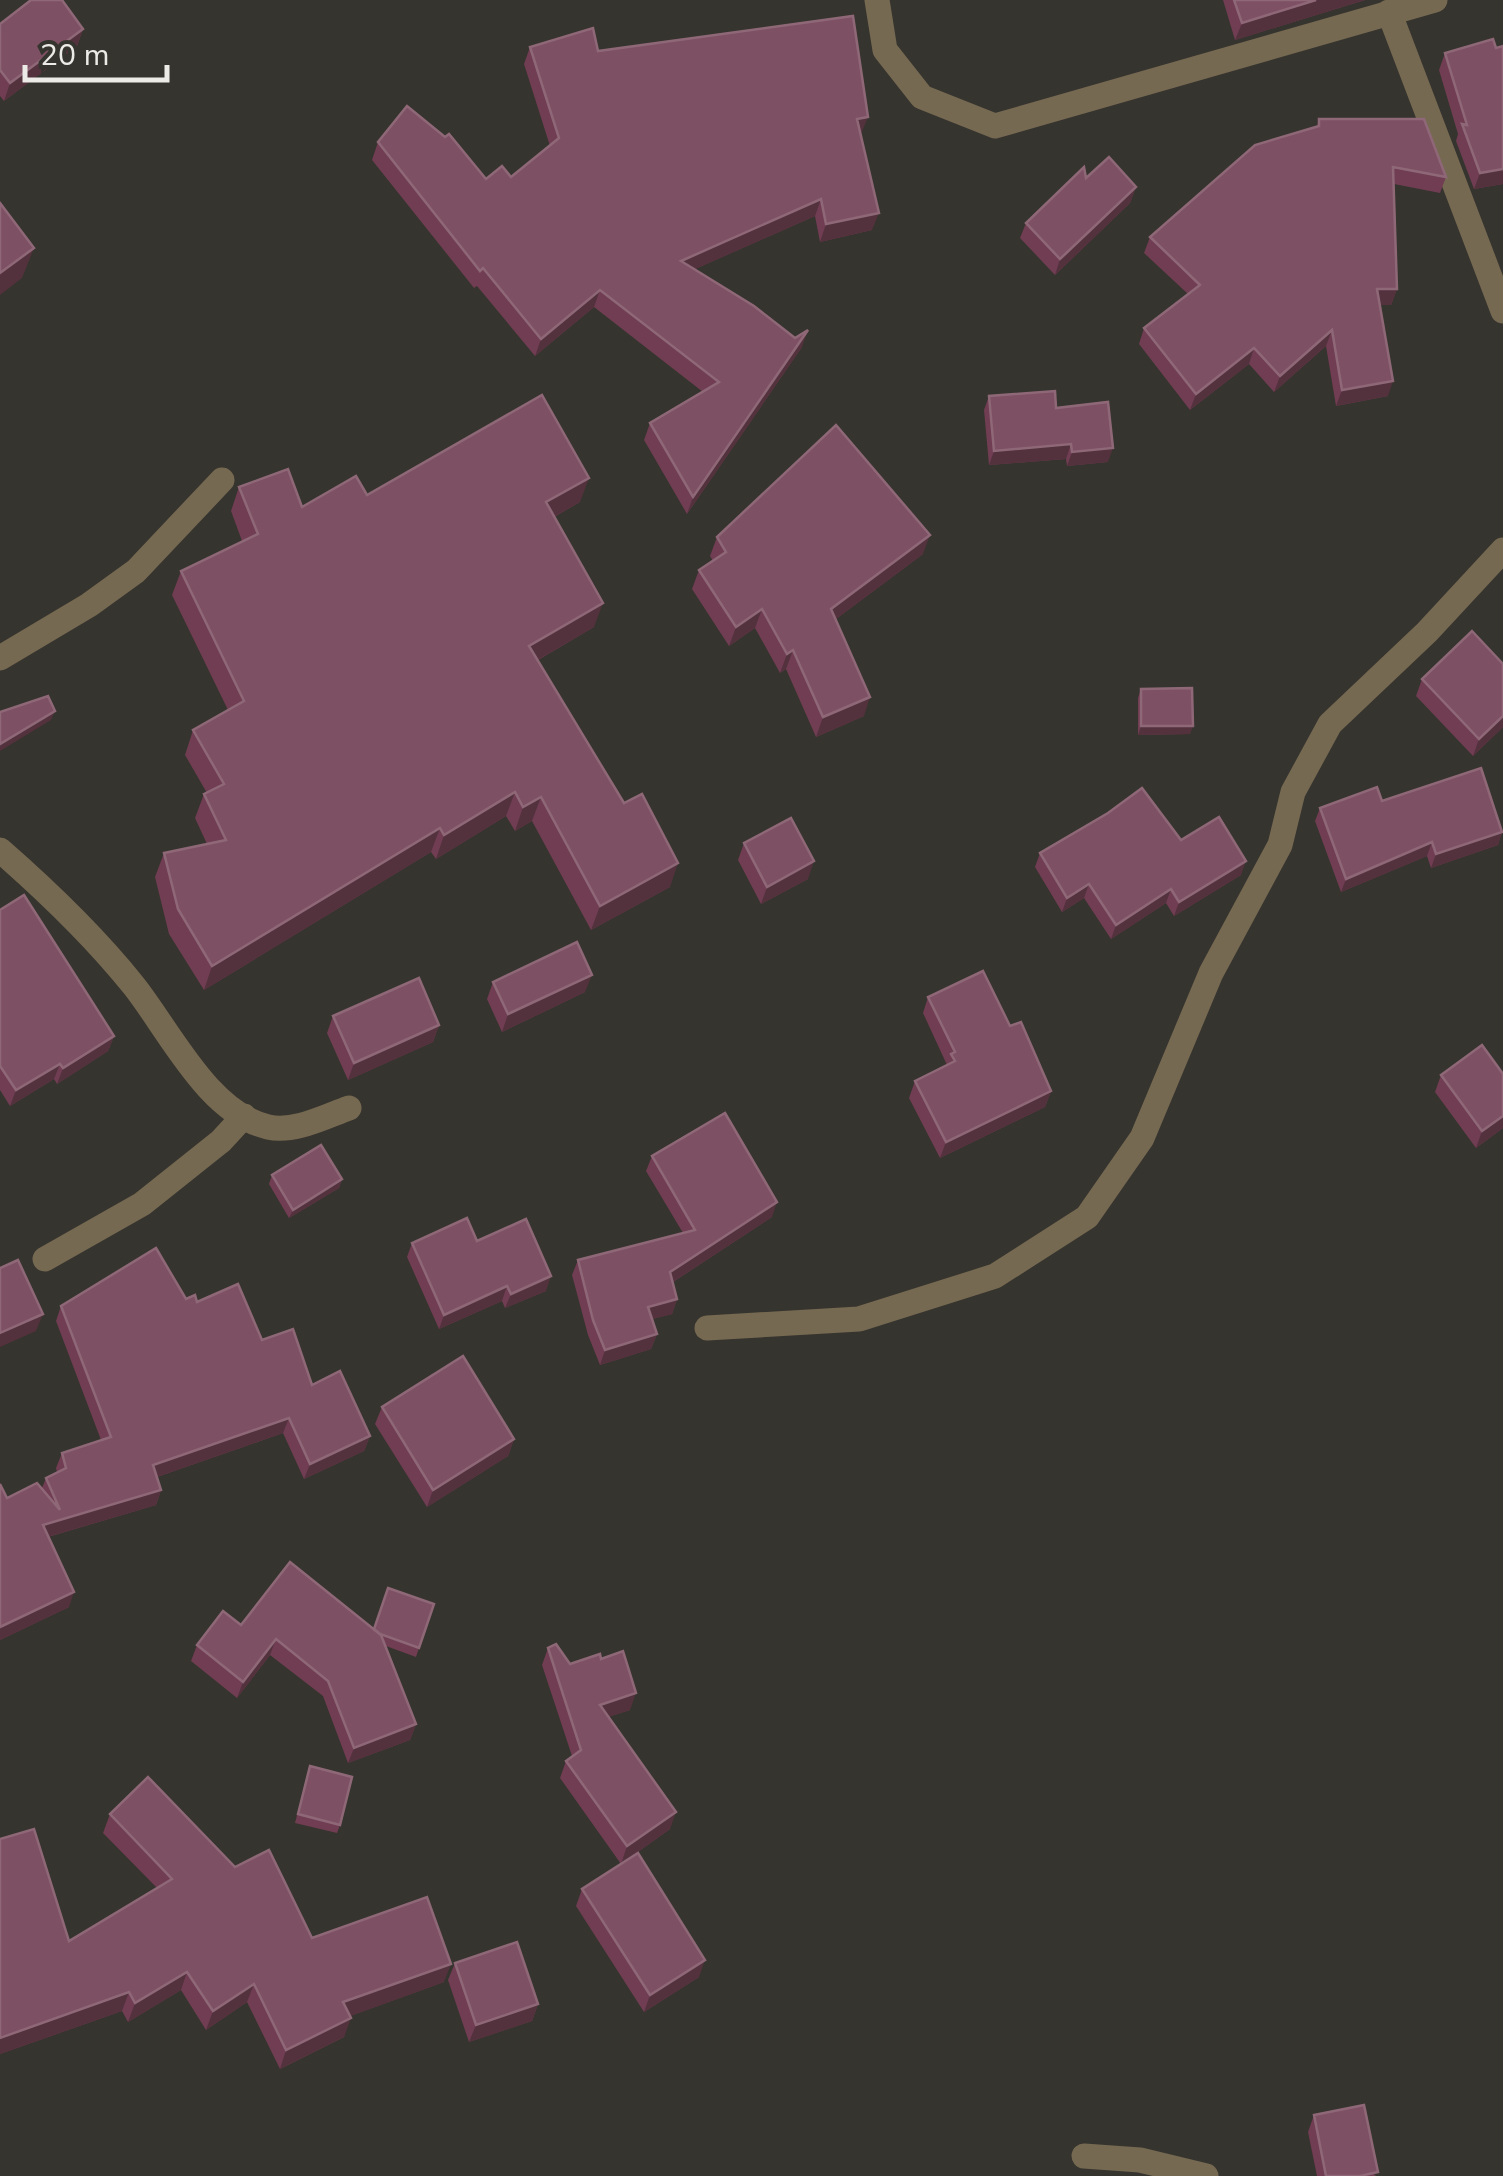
<svg xmlns="http://www.w3.org/2000/svg" width="1503" height="2176" font-family="'Nunito Sans',sans-serif">
	<style>
		.lines { fill: none; stroke-linecap: round; stroke-linejoin: round }
		.minor { stroke: #766952; stroke-width: 25 }
		.wall { fill: #703d53 }
		.shaded-wall { fill: #53323e }
		.building { fill: #7e5063; stroke: #8f6878; stroke-width: 2.5 }
	</style>
	<rect width="100%" height="100%" fill="#36342e"/>
	<g class="lines">
		<g class="minor">
			<polyline points="877,0 885,50 922,97 995,126 1435,0"/>
			<polyline points="1389,12 1503,311"/>
			<polyline points="0,658 89,605 136,571 222,480"/>
			<path d="M0 850C48 892 94 936 134 986 169 1030 208 1113 268 1127 294 1133 324 1117 349 1108"/>
			<polyline points="45,1259 142,1204 221,1141 244,1116"/>
			<polyline points="707,1328 859,1319 995,1276 1087,1217 1142,1138 1211,973 1280,845 1293,792 1330,724 1427,632 1503,550"/>
			<polyline points="1084,2156 1140,2160 1206,2176"/>
		</g>
	</g>
	<g class="wall">
		<polygon points="1223,0 1365,0 1235,40"/>
		<polygon points="0,24 83,29 77,46 4,101 0,96"/>
		<polygon points="1503,46 1503,184 1474,189 1456,141 1458,134 1439,70 1445,53 1496,48"/>
		<polygon points="530,47 598,51 861,134 872,230 820,242 815,216 695,269 802,347 687,514 644,440 650,423 703,392 594,307 535,356 477,286 474,288 372,160 378,142 486,179 511,177 550,146 524,64"/>
		<polygon points="1319,119 1446,177 1440,193 1394,184 1397,289 1391,305 1380,305 1388,396 1336,406 1326,346 1274,392 1249,364 1190,410 1139,344 1144,328 1188,294 1144,253 1150,237 1317,126"/>
		<polygon points="1136,187 1130,203 1055,275 1020,238 1026,223"/>
		<polygon points="989,396 1056,408 1108,462 1067,466 1066,459 989,465 984,410"/>
		<polygon points="239,487 302,507 367,495 580,502 554,517 594,627 538,660 670,887 591,930 532,821 515,831 506,816 436,859 431,852 204,990 169,934 155,877 164,853 207,844 195,818 204,794 207,793 185,755 193,730 228,710 172,595 181,571 242,541 231,511"/>
		<polygon points="717,537 923,554 836,619 864,716 816,737 786,669 780,673 755,628 729,646 692,589 699,570 713,561 710,556"/>
		<polygon points="1503,664 1503,727 1473,756 1416,696 1422,679"/>
		<polygon points="1141,689 1190,734 1138,735 1138,698"/>
		<polygon points="1382,801 1502,832 1498,845 1431,868 1427,856 1341,892 1315,821 1320,808"/>
		<polygon points="1181,840 1241,875 1174,916 1166,903 1111,939 1084,898 1062,912 1035,867 1040,853"/>
		<polygon points="744,843 808,879 761,904 738,860"/>
		<polygon points="0,910 114,1036 108,1051 57,1084 54,1079 10,1106 0,1090"/>
		<polygon points="493,982 585,992 502,1032 487,999"/>
		<polygon points="928,997 1010,1026 1051,1091 1045,1107 940,1158 909,1098 915,1081 947,1065 923,1013"/>
		<polygon points="333,1016 439,1025 433,1042 348,1080 327,1033"/>
		<polygon points="1441,1075 1503,1128 1476,1148 1435,1092"/>
		<polygon points="652,1156 772,1217 673,1282 677,1299 672,1314 652,1319 657,1334 651,1349 600,1365 588,1335 572,1275 578,1260 683,1233 646,1171"/>
		<polygon points="272,1175 342,1179 339,1188 289,1218 269,1184"/>
		<polygon points="477,1241 546,1291 505,1308 502,1301 439,1329 407,1257 412,1243"/>
		<polygon points="186,1299 197,1302 262,1340 370,1436 364,1451 304,1479 283,1433 157,1477 161,1490 156,1505 48,1537 69,1607 0,1640 0,1484 7,1498 42,1488 46,1478 57,1472 56,1468 62,1453 101,1440 56,1321 61,1306"/>
		<polygon points="382,1407 514,1439 508,1456 427,1507 375,1424"/>
		<polygon points="434,1604 416,1657 386,1646 416,1724 410,1740 348,1763 323,1696 270,1655 237,1698 191,1661 197,1645 241,1625 374,1629"/>
		<polygon points="548,1648 570,1664 601,1659 630,1710 608,1717 670,1829 621,1864 560,1778 566,1761 572,1756 542,1665"/>
		<polygon points="310,1766 340,1825 337,1833 295,1823"/>
		<polygon points="110,1814 235,1867 312,1938 444,1982 350,2016 344,2037 280,2069 247,2002 206,2030 181,1990 128,2022 122,2011 0,2054 0,1839 69,1941 157,1888 103,1833"/>
		<polygon points="582,1889 699,1977 644,2012 576,1906"/>
		<polygon points="455,1963 538,2004 532,2021 469,2042 448,1980"/>
		<polygon points="1314,2115 1376,2176 1317,2176 1308,2132"/>
	</g>
	<g class="shaded-wall">
		<polygon points="1316,0 1365,0 1235,40 1242,23"/>
		<polygon points="83,29 77,46 4,101 10,83"/>
		<polygon points="868,117 861,134 857,119"/>
		<polygon points="1503,169 1503,184 1474,189 1480,173"/>
		<polygon points="1136,187 1130,203 1055,275 1060,259"/>
		<polygon points="821,199 815,216 675,278 681,261"/>
		<polygon points="879,213 872,230 820,242 826,224"/>
		<polygon points="34,248 22,278 0,295 0,273"/>
		<polygon points="1377,289 1397,289 1391,305 1371,305"/>
		<polygon points="600,290 594,307 535,356 541,339"/>
		<polygon points="808,330 802,347 687,514 693,497"/>
		<polygon points="1332,330 1326,346 1274,392 1280,376"/>
		<polygon points="1254,348 1249,364 1190,410 1196,394"/>
		<polygon points="1393,381 1388,396 1336,406 1342,390"/>
		<polygon points="1071,444 1066,459 989,465 994,451"/>
		<polygon points="1113,448 1108,462 1067,466 1072,452"/>
		<polygon points="589,478 580,502 537,526 546,502"/>
		<polygon points="930,535 923,554 824,628 831,609"/>
		<polygon points="603,603 594,627 520,670 529,646"/>
		<polygon points="762,609 755,628 729,646 736,627"/>
		<polygon points="793,650 786,669 780,673 787,654"/>
		<polygon points="870,697 864,716 816,737 823,717"/>
		<polygon points="55,711 51,720 0,751 0,744"/>
		<polygon points="1503,716 1503,727 1473,756 1479,739"/>
		<polygon points="1141,726 1193,726 1190,734 1138,735"/>
		<polygon points="515,792 506,816 436,859 444,835"/>
		<polygon points="541,797 532,821 515,831 523,807"/>
		<polygon points="440,828 431,852 204,990 212,966"/>
		<polygon points="1502,832 1498,845 1431,868 1436,854"/>
		<polygon points="1432,842 1427,856 1341,892 1346,879"/>
		<polygon points="814,861 808,879 761,904 767,887"/>
		<polygon points="1246,861 1241,875 1174,916 1179,902"/>
		<polygon points="678,863 670,887 591,930 600,906"/>
		<polygon points="1089,884 1084,898 1062,912 1067,898"/>
		<polygon points="1171,889 1166,903 1111,939 1116,925"/>
		<polygon points="592,975 585,992 502,1032 508,1014"/>
		<polygon points="439,1025 433,1042 348,1080 354,1063"/>
		<polygon points="114,1036 108,1051 57,1084 63,1068"/>
		<polygon points="60,1064 54,1079 10,1106 16,1090"/>
		<polygon points="1051,1091 1045,1107 940,1158 946,1142"/>
		<polygon points="1503,1116 1503,1128 1476,1148 1482,1131"/>
		<polygon points="342,1179 339,1188 289,1218 293,1210"/>
		<polygon points="777,1202 772,1217 665,1287 670,1272"/>
		<polygon points="551,1276 546,1291 505,1308 511,1294"/>
		<polygon points="507,1286 502,1301 439,1329 444,1315"/>
		<polygon points="677,1299 672,1314 642,1322 648,1307"/>
		<polygon points="43,1314 36,1331 0,1347 0,1333"/>
		<polygon points="657,1334 651,1349 600,1365 605,1350"/>
		<polygon points="289,1418 283,1433 148,1480 153,1465"/>
		<polygon points="370,1436 364,1451 304,1479 310,1464"/>
		<polygon points="514,1439 508,1456 427,1507 433,1490"/>
		<polygon points="161,1490 156,1505 37,1540 43,1525"/>
		<polygon points="74,1592 69,1607 0,1640 0,1627"/>
		<polygon points="276,1639 270,1655 237,1698 243,1682"/>
		<polygon points="636,1693 630,1710 593,1722 600,1705"/>
		<polygon points="416,1724 410,1740 348,1763 354,1748"/>
		<polygon points="676,1812 670,1829 621,1864 627,1846"/>
		<polygon points="705,1960 699,1977 644,2012 650,1995"/>
		<polygon points="451,1964 444,1982 337,2021 343,2002"/>
		<polygon points="187,1972 181,1990 128,2022 135,2003"/>
		<polygon points="254,1984 247,2002 206,2030 213,2011"/>
		<polygon points="129,1992 122,2011 0,2054 0,2038"/>
		<polygon points="538,2004 532,2021 469,2042 476,2025"/>
		<polygon points="351,2018 344,2037 280,2069 286,2050"/>
	</g>
	<g class="building">
		<polygon points="31,0 62,0 83,29 10,83 0,70 0,24"/>
		<polygon points="1234,0 1316,0 1242,23"/>
		<polygon points="853,16 868,117 857,119 879,213 826,224 821,199 681,261 754,306 795,338 808,330 693,497 650,423 719,382 600,290 541,339 483,268 480,271 378,142 407,106 445,137 449,134 486,179 502,166 511,177 559,138 530,47 593,28 598,51"/>
		<polygon points="1493,39 1496,48 1503,46 1503,169 1480,173 1462,124 1467,125 1445,53"/>
		<polygon points="1319,119 1424,119 1446,177 1393,167 1397,289 1377,289 1393,381 1342,390 1332,330 1280,376 1254,348 1196,394 1144,328 1200,285 1150,237 1255,145 1319,126"/>
		<polygon points="1109,157 1136,187 1060,259 1026,223 1084,167 1086,178"/>
		<polygon points="0,203 34,248 0,273"/>
		<polygon points="1055,391 1056,408 1108,402 1113,448 1072,452 1071,444 994,451 989,396"/>
		<polygon points="542,395 589,478 546,502 603,603 529,646 624,803 642,794 678,863 600,906 541,797 523,807 515,792 444,835 440,828 212,966 178,909 164,853 226,840 204,794 224,784 193,730 244,701 181,571 258,534 239,487 288,469 302,507 356,476 367,495"/>
		<polygon points="836,425 930,535 831,609 870,697 823,717 793,650 787,654 762,609 736,627 699,570 726,552 717,537"/>
		<polygon points="1472,631 1503,664 1503,716 1479,739 1422,679"/>
		<polygon points="1192,688 1193,726 1141,726 1141,689"/>
		<polygon points="48,696 55,711 0,744 0,712"/>
		<polygon points="1481,768 1502,832 1436,854 1432,842 1346,879 1320,808 1377,787 1382,801"/>
		<polygon points="1142,788 1181,840 1219,817 1246,861 1179,902 1171,889 1116,925 1089,884 1067,898 1040,853 1108,813"/>
		<polygon points="791,818 814,861 767,887 744,843"/>
		<polygon points="24,895 114,1036 63,1068 60,1064 16,1090 0,1066 0,910"/>
		<polygon points="577,942 592,975 508,1014 493,982"/>
		<polygon points="983,971 1010,1026 1021,1022 1051,1091 946,1142 915,1081 955,1061 951,1054 955,1052 928,997"/>
		<polygon points="419,978 439,1025 354,1063 333,1016"/>
		<polygon points="1482,1045 1503,1074 1503,1116 1482,1131 1441,1075"/>
		<polygon points="725,1113 777,1202 670,1272 677,1299 648,1307 657,1334 605,1350 593,1320 578,1260 695,1230 652,1156"/>
		<polygon points="321,1145 342,1179 293,1210 272,1175"/>
		<polygon points="467,1218 477,1241 526,1219 551,1276 511,1294 507,1286 444,1315 412,1243"/>
		<polygon points="156,1248 186,1299 195,1295 197,1302 238,1284 262,1340 293,1329 312,1385 340,1371 370,1436 310,1464 289,1418 153,1465 161,1490 43,1525 74,1592 0,1627 0,1484 7,1498 37,1483 60,1510 46,1478 66,1468 62,1453 111,1437 61,1306"/>
		<polygon points="18,1260 43,1314 0,1333 0,1268"/>
		<polygon points="463,1356 514,1439 433,1490 382,1407"/>
		<polygon points="290,1562 381,1635 416,1724 354,1748 328,1681 276,1639 243,1682 197,1645 223,1611 241,1625"/>
		<polygon points="388,1588 434,1604 419,1648 380,1634 374,1629"/>
		<polygon points="556,1644 570,1664 600,1654 601,1659 623,1651 636,1693 600,1705 676,1812 627,1846 566,1761 581,1750 548,1648"/>
		<polygon points="310,1766 352,1777 340,1825 298,1814"/>
		<polygon points="148,1777 235,1867 269,1850 312,1938 427,1897 451,1964 343,2002 351,2018 286,2050 254,1984 213,2011 187,1972 135,2003 129,1992 0,2038 0,1839 34,1829 69,1941 172,1879 110,1814"/>
		<polygon points="638,1853 705,1960 650,1995 582,1889"/>
		<polygon points="517,1942 538,2004 476,2025 455,1963"/>
		<polygon points="1364,2105 1378,2172 1360,2176 1326,2176 1314,2115"/>
	</g>
	<path d="M25 65v15h142v-15" fill="none" stroke="#edebe7" stroke-width="5"/>
	<text x="40" y="65" font-size="30" fill="#edebe7" stroke="#36342e" stroke-width="8" paint-order="stroke">20 m</text>
</svg>
